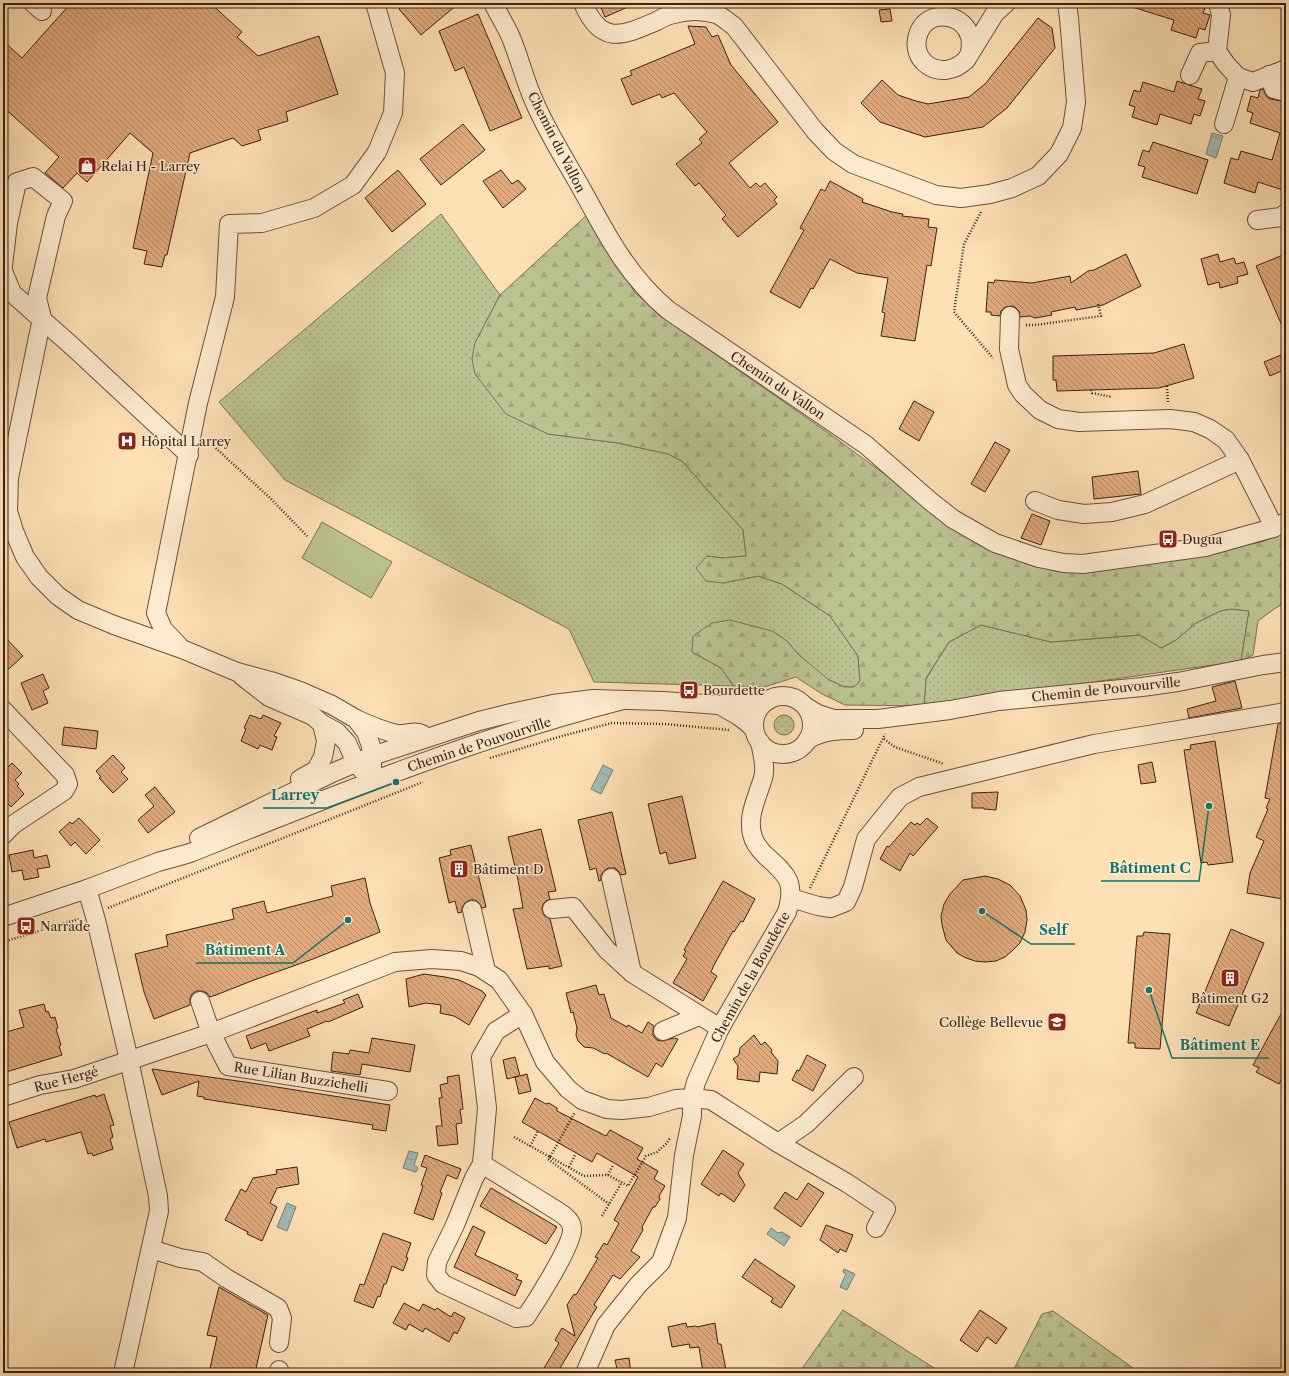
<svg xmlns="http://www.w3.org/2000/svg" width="1289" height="1376" font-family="'Libre Caslon Text',serif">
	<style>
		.grass { fill: url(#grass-dots); stroke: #7b7253 }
		.forest { fill: url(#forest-firs); stroke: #7b7253 }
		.pitch { fill: #bbc391; stroke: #7b7253 }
		.water { fill: url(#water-ripples); stroke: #787e74 }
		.building { fill: url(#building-back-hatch); stroke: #3b2115 }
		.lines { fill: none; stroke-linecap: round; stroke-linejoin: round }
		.minor-casing { stroke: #6c513d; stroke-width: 20 }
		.path { stroke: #3b2115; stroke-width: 2.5; stroke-dasharray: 1 2; stroke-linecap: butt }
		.minor { stroke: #feebcf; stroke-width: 18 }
		.labels { text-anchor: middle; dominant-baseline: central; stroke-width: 3; stroke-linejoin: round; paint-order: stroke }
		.street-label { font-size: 13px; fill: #3b2115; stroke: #feebcf }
		.poi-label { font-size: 13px; fill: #3b2115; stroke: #feebcf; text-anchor: start }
		.leader { fill: none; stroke: #0f766e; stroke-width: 1.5 }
		.callout-dot { fill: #0f766e; stroke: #feebcf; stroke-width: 1.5 }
		.callout-label { font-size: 14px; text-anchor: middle; font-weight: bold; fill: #0f766e; stroke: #feebcf; stroke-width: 3; stroke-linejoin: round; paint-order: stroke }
	</style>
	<defs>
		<pattern id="grass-dots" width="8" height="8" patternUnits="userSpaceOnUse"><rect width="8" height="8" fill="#bbc391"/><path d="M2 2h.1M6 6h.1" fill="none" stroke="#a2a77c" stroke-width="1.8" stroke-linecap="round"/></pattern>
		<pattern id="forest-firs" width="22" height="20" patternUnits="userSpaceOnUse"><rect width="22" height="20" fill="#bbc391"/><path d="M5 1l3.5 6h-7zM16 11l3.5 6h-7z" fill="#a2a77c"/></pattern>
		<pattern id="water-ripples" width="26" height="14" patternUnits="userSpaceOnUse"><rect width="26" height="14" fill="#a1bcb4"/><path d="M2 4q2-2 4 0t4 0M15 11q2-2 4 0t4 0" fill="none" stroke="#8ca19a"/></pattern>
		<pattern id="building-back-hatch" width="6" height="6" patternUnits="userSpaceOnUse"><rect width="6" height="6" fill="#e0aa7d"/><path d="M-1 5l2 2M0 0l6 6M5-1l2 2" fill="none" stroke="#b78a65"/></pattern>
	</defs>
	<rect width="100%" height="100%" fill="#fee0b5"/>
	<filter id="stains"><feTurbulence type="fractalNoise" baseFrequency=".005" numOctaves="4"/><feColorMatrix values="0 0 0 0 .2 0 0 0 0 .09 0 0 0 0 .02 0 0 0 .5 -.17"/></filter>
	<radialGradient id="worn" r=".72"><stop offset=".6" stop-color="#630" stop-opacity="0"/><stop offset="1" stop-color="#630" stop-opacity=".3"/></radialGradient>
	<g class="grass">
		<path d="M441 214 500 295 475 343 548 434 618 443 668 454 682 461 743 530 746 556 722 558 707 556 723 583 758 576 782 584 830 616 858 656 860 681 854 687C851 687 847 687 844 687 826 682 799 656 787 641L692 652 721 668 734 686 594 682 569 629 285 480 219 402Z"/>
		<polygon points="1231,609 1249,611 1241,661 924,706 926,679 949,642 981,625 1051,642 1140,635 1161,648 1176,640 1196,623 1220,611"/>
		<circle cx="784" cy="725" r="10"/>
	</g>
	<g class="forest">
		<polygon points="589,213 635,293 685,333 827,432 973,539 1057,572 1146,563 1261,542 1286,532 1286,602 1274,609 1258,621 1253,655 1241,661 1249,611 1231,609 1220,611 1196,623 1176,640 1161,648 1140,635 1051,642 981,625 949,642 926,678 924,706 845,705 822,694 796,677 764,687 734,686 721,668 692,652 693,636 712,623 730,620 772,631 787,641 798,654 829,680 845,687 854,687 860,681 858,656 830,616 782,584 758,576 723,583 706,581 696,568 707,556 722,558 746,556 743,530 682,461 668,454 618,443 548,434 506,414 475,374 472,359 475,343 500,295"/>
		<polygon points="843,1310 942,1373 799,1373"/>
		<polygon points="1053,1311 1140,1373 1012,1373 1042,1314"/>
	</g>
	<polygon class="pitch" points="322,522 392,562 371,598 302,558"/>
	<g class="water">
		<polygon points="1212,133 1223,136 1216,158 1206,154"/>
		<polygon points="603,765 613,770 601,794 591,789"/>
		<polygon points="409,1151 418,1153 414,1165 418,1168 416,1172 403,1168"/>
		<polygon points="287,1203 296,1207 287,1231 277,1227"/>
		<polygon points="771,1228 778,1233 782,1232 790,1237 784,1246 767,1234"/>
		<polygon points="844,1269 855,1274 847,1290 840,1287 846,1274 843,1272"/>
	</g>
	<g class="building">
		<polygon points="71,3 210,3 242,32 237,37 258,56 319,36 338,94 286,112 288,121 258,130 261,140 242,146 233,138 190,153 167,255 165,255 162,267 144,264 147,251 133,248 153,153 130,133 87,182 77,173 63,188 45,173 59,157 3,107 3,41 22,58"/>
		<polygon points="406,3 459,3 421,35 399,9"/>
		<polygon points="599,3 637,3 605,17"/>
		<polygon points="1130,3 1207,3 1203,13 1210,15 1205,30 1199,28 1196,38 1171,30 1174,20 1129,6"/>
		<polygon points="890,9 892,21 881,22 879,10"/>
		<polygon points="478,14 522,118 490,131 464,67 455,71 439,31"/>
		<polygon points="1038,18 1052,28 1055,48 1007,108 983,127 925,137 880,122 861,103 882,80 898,95 916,101 928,104 969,97 985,84"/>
		<polygon points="688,26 706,27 712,37 718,35 731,65 778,122 729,163 750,188 756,183 760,187 765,183 777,197 774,200 777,204 738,237 722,219 726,215 699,183 695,186 676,164 702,143 699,139 707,132 674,93 662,98 660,94 632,105 621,79 632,75 630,71 695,44"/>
		<polygon points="1177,81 1202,89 1198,99 1205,101 1200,116 1194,114 1191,124 1160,114 1157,125 1132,117 1135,107 1129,105 1134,90 1140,92 1143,82 1174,92"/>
		<polygon points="1263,89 1267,97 1271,99 1286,102 1286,191 1258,182 1255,193 1224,183 1231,158 1238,160 1241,151 1272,160 1280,133 1250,123 1253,113 1247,111 1251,96 1258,98 1260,90"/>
		<polygon points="463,124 485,150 441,185 420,159"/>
		<polygon points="1153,142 1208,160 1197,194 1142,177 1145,167 1138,165 1143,150 1149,152"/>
		<polygon points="398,170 426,204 392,232 365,198"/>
		<polygon points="501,170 512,184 518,180 526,189 503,208 483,181"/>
		<polygon points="830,181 863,199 862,202 892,212 903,214 902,216 929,219 928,227 937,228 931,266 927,265 915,341 881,336 885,313 882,312 888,278 857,273 830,259 813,289 811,288 800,308 770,292 804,230 800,228 821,189 825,191"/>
		<polygon points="1126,254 1141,286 1103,305 1076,310 1075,307 1051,312 1052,315 1035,318 1030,316 1020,317 1019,311 1015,307 1011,306 1005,307 1001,311 1000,316 991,315 991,312 986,312 988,282 994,283 995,280 1032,283 1070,276 1071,283 1088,271 1094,270"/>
		<polygon points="1218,254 1220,262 1234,258 1236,264 1244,262 1248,274 1237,277 1238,283 1220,288 1219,282 1208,285 1201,259"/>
		<polygon points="1283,255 1286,262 1286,335 1256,266"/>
		<polygon points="1184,344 1194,378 1159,388 1057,391 1056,380 1053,380 1053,356 1154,353"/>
		<polygon points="1286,353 1286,369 1270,376 1264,362"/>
		<polygon points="914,401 934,412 919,441 899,429"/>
		<polygon points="995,442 1010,450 985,492 971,484"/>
		<polygon points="1138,471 1141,494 1094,499 1092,477"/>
		<polygon points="1032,514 1050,521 1041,545 1021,538"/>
		<polygon points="3,635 23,656 3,674"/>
		<polygon points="43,674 49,688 43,691 48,703 32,710 21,683"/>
		<polygon points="1235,681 1242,708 1189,718 1187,709 1216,701 1212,687"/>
		<polygon points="250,715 261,719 263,715 281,723 274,736 277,737 272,750 260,745 258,749 241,741 246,729 244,728"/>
		<polygon points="1286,723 1286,880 1283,899 1247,893 1250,873 1264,841 1256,837 1268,809 1266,808 1270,799 1265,798 1278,724"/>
		<polygon points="64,727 98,731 96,749 62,745"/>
		<polygon points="1215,741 1233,862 1208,865 1207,862 1201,863 1184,750 1191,749 1190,745"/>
		<polygon points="113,755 125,768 121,772 128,779 113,793 99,778 101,777 96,771"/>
		<polygon points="1152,762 1156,782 1141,784 1138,765"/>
		<polygon points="12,763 22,773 15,780 19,784 17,786 24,794 11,807 3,798 3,768 5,770"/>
		<polygon points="155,787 175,812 148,833 138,820 154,806 145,795"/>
		<polygon points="998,792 996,810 984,809 984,808 972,808 972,793"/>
		<polygon points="682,796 696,858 669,864 666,852 660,854 648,804"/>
		<polygon points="612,812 626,874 621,875 618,871 615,868 608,868 604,871 601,875 601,880 599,881 596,868 590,870 578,820"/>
		<polygon points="79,818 100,840 86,854 75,842 71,846 59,832 70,822 72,824"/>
		<polygon points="927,818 938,827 913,856 910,853 900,871 880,859 887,846 889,847 911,822 915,825 917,823 920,825"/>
		<polygon points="541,829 556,891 548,892 550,899 546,901 543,904 542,910 544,915 550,919 562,966 549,969 549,966 527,969 513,909 523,908 518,880 508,837"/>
		<polygon points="471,845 486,907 482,908 479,903 475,900 470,900 465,903 462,907 462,912 458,913 455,901 449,903 439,858 451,855 450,850"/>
		<polygon points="33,850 34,858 47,855 50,867 37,869 39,877 24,880 22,870 12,872 9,855"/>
		<polygon points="985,876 998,879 1010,885 1020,896 1026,910 1027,920 1025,932 1020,943 1013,950 1005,957 996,961 985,962 975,961 966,958 957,953 946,940 942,925 941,916 944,904 950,894 963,880"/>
		<polygon points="365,878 370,903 380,932 313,959 254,980 216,995 210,997 207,993 202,991 196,991 192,994 190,999 190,1005 154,1019 144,992 135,954 168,946 166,935 234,919 232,909 264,901 267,913 333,896 331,886"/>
		<polygon points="723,881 755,899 743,922 741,921 734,932 733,931 714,965 711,972 717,976 703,1001 673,983 687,959 683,956 686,951 684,950"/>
		<polygon points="1231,929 1264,943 1229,1026 1196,1013"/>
		<polygon points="1144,932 1170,934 1160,1049 1135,1048 1135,1043 1128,1043 1137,936 1143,936"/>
		<polygon points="424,974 445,977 459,980 482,991 486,995 469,1025 454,1016 440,1013 441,1005 426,1003 409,1007 406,979"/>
		<polygon points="596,985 599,995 604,994 611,1018 627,1027 628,1025 642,1033 648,1022 654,1026 653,1030 653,1035 657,1040 662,1041 674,1038 678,1039 662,1067 656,1063 648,1077 606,1053 605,1054 593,1048 584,1047 578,1041 576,1035 577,1028 573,1012 571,1013 566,993"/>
		<polygon points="358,994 363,1007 328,1022 327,1021 307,1029 310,1036 269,1051 266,1043 251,1049 246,1036 317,1010 317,1013 345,1003 343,1000"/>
		<polygon points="44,1004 46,1012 48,1011 51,1018 55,1017 58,1028 56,1029 61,1045 59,1046 62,1055 3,1073 3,1033 24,1027 19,1010"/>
		<polygon points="1286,1005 1286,1071 1279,1084 1256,1072 1259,1068 1253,1065"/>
		<polygon points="754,1035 761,1045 765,1042 772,1050 771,1052 778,1061 777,1074 760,1072 759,1082 737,1079 738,1066 733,1059 739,1055 740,1048"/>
		<polygon points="372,1038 415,1045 410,1072 362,1064 360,1075 331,1071 333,1052 349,1054 350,1050 369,1053"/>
		<polygon points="807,1055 826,1065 813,1091 792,1080 797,1070 799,1071"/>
		<polygon points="515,1057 520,1076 527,1074 531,1091 519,1094 515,1077 519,1076 507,1079 503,1060"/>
		<polygon points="152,1069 245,1082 390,1105 386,1131 372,1129 373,1125 204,1099 204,1097 197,1096 199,1081 162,1095"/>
		<polygon points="459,1075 463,1109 460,1110 462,1123 456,1124 458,1144 438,1146 436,1126 442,1126 439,1098 442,1098 440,1085 448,1083 447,1077"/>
		<polygon points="104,1094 114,1125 110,1126 113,1137 110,1139 113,1149 93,1156 92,1153 88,1154 81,1132 46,1142 45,1139 17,1148 9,1122 95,1095 96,1097"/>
		<polygon points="535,1098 546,1104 549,1103 557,1108 557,1111 606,1136 610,1130 643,1148 637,1159 658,1171 654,1179 665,1186 659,1196 660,1199 655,1207 653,1207 642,1227 643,1230 631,1251 640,1257 620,1279 613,1275 594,1305 597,1307 557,1373 541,1373 559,1343 555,1340 562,1328 575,1336 567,1305 574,1294 576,1295 598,1258 595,1257 604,1243 607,1245 619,1223 614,1220 638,1177 597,1153 592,1162 522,1122"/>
		<polygon points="723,1150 744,1164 738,1173 745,1185 734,1202 721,1193 719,1196 701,1184"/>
		<polygon points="425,1155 461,1169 457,1179 447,1175 440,1192 442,1193 433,1220 414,1213 423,1186 421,1185 427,1168 421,1166"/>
		<polygon points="297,1167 299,1184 277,1188 270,1203 277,1207 262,1241 247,1234 248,1232 225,1220 241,1189 246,1192 253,1178 277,1174 276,1170"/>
		<polygon points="808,1183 824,1193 801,1227 774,1208 785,1192 797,1200"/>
		<polygon points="491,1188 557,1227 546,1244 480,1206"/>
		<polygon points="826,1225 853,1235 846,1252 840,1249 838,1253 820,1240"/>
		<polygon points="473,1226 485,1232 475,1255 518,1275 516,1279 522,1281 515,1296 454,1267"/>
		<polygon points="383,1233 411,1243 406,1257 408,1258 403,1271 392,1266 386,1284 384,1284 380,1297 378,1296 373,1308 354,1301 360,1284 364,1285"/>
		<polygon points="755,1259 795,1286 781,1308 771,1302 773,1298 742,1277"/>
		<polygon points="219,1287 268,1315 255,1373 209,1373 217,1337 207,1335"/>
		<polygon points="404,1303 419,1311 423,1304 435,1310 437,1308 451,1317 454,1312 465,1318 457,1334 454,1332 449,1342 425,1328 423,1332 409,1324 406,1330 393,1323"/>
		<polygon points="980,1310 1007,1328 996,1344 987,1337 977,1352 960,1340"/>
		<polygon points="686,1323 687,1327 696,1326 697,1327 715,1323 718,1344 721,1344 726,1370 703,1373 699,1347 690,1348 689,1344 672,1347 668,1327"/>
		<polygon points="629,1358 631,1373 618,1373 615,1360"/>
	</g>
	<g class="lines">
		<g class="minor-casing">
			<g id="minor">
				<polyline points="33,3 42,11"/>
				<path d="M493 3C498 13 504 23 509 33 519 55 524 79 534 101 548 134 568 164 585 195 609 239 629 277 668 310L866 445 929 500 953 519 995 543 1039 558 1064 563 1083 564 1205 547 1273 528 1286 522"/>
				<path d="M583 3C601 46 622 36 657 21 662 18 668 15 674 14 688 10 702 10 716 14 722 16 728 22 734 26L815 131 834 151 853 164 936 195 961 198 990 194 1012 188 1038 176 1059 154 1072 128 1076 102 1069 18 1067 3"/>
				<polyline points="1218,3 1221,15 1217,51 1226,64 1238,77 1253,82 1286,69"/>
				<path d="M970 52C971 46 972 40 969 34 961 12 928 10 919 32 907 61 941 84 966 60L995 13 1006 3"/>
				<polyline points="1190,75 1200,53 1217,51"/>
				<polyline points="1269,75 1274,89 1286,92"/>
				<polyline points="1224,124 1238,77"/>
				<polyline points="1257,220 1281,217 1286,213"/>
				<polyline points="3,266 8,223 17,182 33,177 63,201 56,216 37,298 42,318 9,478 8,511 14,531 25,557 39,577 58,596 78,610 114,625 182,649 237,672 274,682 300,691 332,705 356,719 366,732 371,746 372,756 372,781"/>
				<polyline points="3,271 12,293 73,347 189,455"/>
				<polyline points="1010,316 1009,349 1017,385 1023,394 1040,410 1058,419 1079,422 1170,419 1194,422 1210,429 1226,440 1240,460 1269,517 1273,528"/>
				<polyline points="1035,501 1058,510 1084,514 1112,512 1145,504 1240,460"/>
				<polyline points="179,646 163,629 156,613 198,403 225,297 229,224 262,223 314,208 353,185 377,152 393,113 395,73 375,3"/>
				<polyline points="242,676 269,697 313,716 322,724 337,732 347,743 356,763 363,771"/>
				<circle cx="783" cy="725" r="29"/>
				<path d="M719 705C732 712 744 718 754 729"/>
				<polyline points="806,707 818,714 834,719 878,719 950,710 999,701 1142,687 1178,682 1263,665 1286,662"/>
				<polyline points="3,710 65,775 68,784 64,791 14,824 3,835"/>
				<path d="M356 719C369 725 383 731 397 734 405 735 415 730 422 734"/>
				<path d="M808 739C825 731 835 730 854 730"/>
				<polyline points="300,779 316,770 323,757 326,741 322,724"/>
				<polyline points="199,838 332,773 372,756 479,721 511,713 553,704 593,699 663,701 719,705 767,701"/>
				<polyline points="611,878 632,973"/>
				<polyline points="87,889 96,920 129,1060 158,1196 159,1211 123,1373"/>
				<polyline points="791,898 818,906 831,908 846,902 853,887 866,839 900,797 919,787 1094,744 1286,712"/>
				<polyline points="552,909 573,907 607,950 632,973 720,1028"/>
				<polyline points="472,910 486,971"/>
				<path d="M3 917 87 889 158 862 190 853C332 796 474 738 623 700"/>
				<polyline points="200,1001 211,1033 228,1066 388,1091"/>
				<polyline points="663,1031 699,1016"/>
				<polyline points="3,1097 40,1085 74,1079 211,1033 395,962 432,959 461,961 479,967 499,980 523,1014 545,1062 568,1089 582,1100 607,1109 622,1110 649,1107 676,1099 692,1098 711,1100 778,1143 847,1183 886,1209 876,1228"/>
				<polyline points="778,1143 806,1124 854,1077"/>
				<path d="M482 1164 559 1212C565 1216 572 1221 572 1229 573 1244 536 1302 526 1317L516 1318 443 1284 436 1275 437 1262 455 1225 474 1178 482 1164 487 1108 481 1057 496 1031 523 1014"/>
				<polyline points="151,1249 180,1258 203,1262 226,1278 278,1308 282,1318 279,1343"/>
				<polyline points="279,1373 279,1370"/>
				<path d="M585 1373 606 1325 638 1285 661 1262 677 1218 684 1155 692 1116V1098L696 1082 720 1028 787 912C796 881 787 875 765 855 759 849 754 843 752 834 748 817 755 803 760 787 762 782 764 777 764 772 765 762 762 752 760 742"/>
			</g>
		</g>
		<g class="path">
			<polyline points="981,212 964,244 954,312 993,358"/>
			<polyline points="1026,325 1035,325 1101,316 1098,303"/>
			<polyline points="1167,386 1168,403"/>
			<polyline points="1091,390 1092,393 1112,397"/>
			<polyline points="207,440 270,498 308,537"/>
			<polyline points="884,739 895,747 944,764"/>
			<polyline points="490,758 562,736 612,723 665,724 729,730"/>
			<polyline points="810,888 885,734"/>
			<polyline points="108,908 423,782"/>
			<polyline points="3,942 79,919"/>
			<polyline points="514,1137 550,1157 575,1112"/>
			<polyline points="530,1146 538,1131"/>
			<polyline points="550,1157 548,1159 609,1204"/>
			<polyline points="550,1157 584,1176 608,1175 613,1165"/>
			<polyline points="569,1167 575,1155"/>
			<polyline points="608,1175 628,1186 646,1156 657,1152 667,1143 670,1138"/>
			<polyline points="602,1216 622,1182"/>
		</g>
		<use href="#minor" class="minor"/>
	</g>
	<defs>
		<g id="shop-square" transform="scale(1)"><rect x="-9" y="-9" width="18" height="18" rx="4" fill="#8f2418" stroke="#feebcf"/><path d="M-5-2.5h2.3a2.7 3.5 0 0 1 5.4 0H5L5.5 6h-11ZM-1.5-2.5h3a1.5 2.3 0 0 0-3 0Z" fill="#fff"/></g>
		<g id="hospital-square" transform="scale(1)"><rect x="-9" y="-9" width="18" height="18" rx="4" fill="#8f2418" stroke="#feebcf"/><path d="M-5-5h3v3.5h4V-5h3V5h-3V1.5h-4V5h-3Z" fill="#fff"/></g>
		<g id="bus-square" transform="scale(1)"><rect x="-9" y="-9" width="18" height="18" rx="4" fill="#8f2418" stroke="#feebcf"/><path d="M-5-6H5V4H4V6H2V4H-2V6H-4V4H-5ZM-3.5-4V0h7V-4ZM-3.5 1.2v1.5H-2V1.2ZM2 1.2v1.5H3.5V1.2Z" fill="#fff"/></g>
		<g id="building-square" transform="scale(1)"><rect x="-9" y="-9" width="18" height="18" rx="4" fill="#8f2418" stroke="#feebcf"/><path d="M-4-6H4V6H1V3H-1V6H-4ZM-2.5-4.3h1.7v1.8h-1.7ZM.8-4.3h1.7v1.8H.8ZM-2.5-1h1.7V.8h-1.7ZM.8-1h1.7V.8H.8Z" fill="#fff"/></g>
		<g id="school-square" transform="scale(1)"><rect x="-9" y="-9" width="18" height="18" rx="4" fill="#8f2418" stroke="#feebcf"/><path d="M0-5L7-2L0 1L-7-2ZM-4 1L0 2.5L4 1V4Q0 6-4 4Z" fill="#fff"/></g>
	</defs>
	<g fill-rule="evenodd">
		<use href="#shop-square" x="87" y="166"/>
		<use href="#hospital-square" x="127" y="441"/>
		<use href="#bus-square" x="1168" y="539"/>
		<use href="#bus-square" x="689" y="690"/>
		<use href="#building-square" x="459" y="869"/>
		<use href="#bus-square" x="26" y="926"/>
		<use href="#building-square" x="1230" y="978"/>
		<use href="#school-square" x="1057" y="1022"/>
	</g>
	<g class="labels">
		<g class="street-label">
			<text transform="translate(557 142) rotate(63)">Chemin du Vallon</text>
			<text transform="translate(778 385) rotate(34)">Chemin du Vallon</text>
			<text transform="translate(1106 689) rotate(-6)">Chemin de Pouvourville</text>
			<text transform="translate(479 744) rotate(-18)">Chemin de Pouvourville</text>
			<text transform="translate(750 977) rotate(-61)">Chemin de la Bourdette</text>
			<text transform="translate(301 1077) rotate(9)">Rue Lilian Buzzichelli</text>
			<text transform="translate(66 1079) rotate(-15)">Rue Hergé</text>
		</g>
		<g class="poi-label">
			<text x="101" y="166">Relai H - Larrey</text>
			<text x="141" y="441">Hôpital Larrey</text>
			<text x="1182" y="539">Dugua</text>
			<text x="703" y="690">Bourdette</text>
			<text x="473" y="869">Bâtiment D</text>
			<text x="40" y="926">Narrade</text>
			<text x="1230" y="998" text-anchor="middle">Bâtiment G2</text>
			<text x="1043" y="1022" text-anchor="end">Collège Bellevue</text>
		</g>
	</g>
	<path class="leader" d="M396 782L327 808H263M1209 806L1199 881H1101M982 911L1031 944H1075M348 920L293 963H196M1149 990L1172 1058H1269"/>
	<g class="callout-dot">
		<circle cx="396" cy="782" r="4"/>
		<circle cx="1209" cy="806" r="4"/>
		<circle cx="982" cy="911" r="4"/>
		<circle cx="348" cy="920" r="4"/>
		<circle cx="1149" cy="990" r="4"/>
	</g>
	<g class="callout-label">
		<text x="295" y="800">Larrey</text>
		<text x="1150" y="873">Bâtiment C</text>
		<text x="1053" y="935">Self</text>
		<text x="245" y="955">Bâtiment A</text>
		<text x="1220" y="1050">Bâtiment E</text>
	</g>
	<rect width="1289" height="1376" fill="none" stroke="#fee0b5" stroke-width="16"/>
	<rect x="4" y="4" width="1281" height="1368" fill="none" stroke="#3b2115" stroke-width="2"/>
	<rect x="8" y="8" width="1273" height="1360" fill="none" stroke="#3b2115"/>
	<rect width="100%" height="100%" filter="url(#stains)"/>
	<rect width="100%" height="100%" fill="url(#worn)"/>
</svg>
